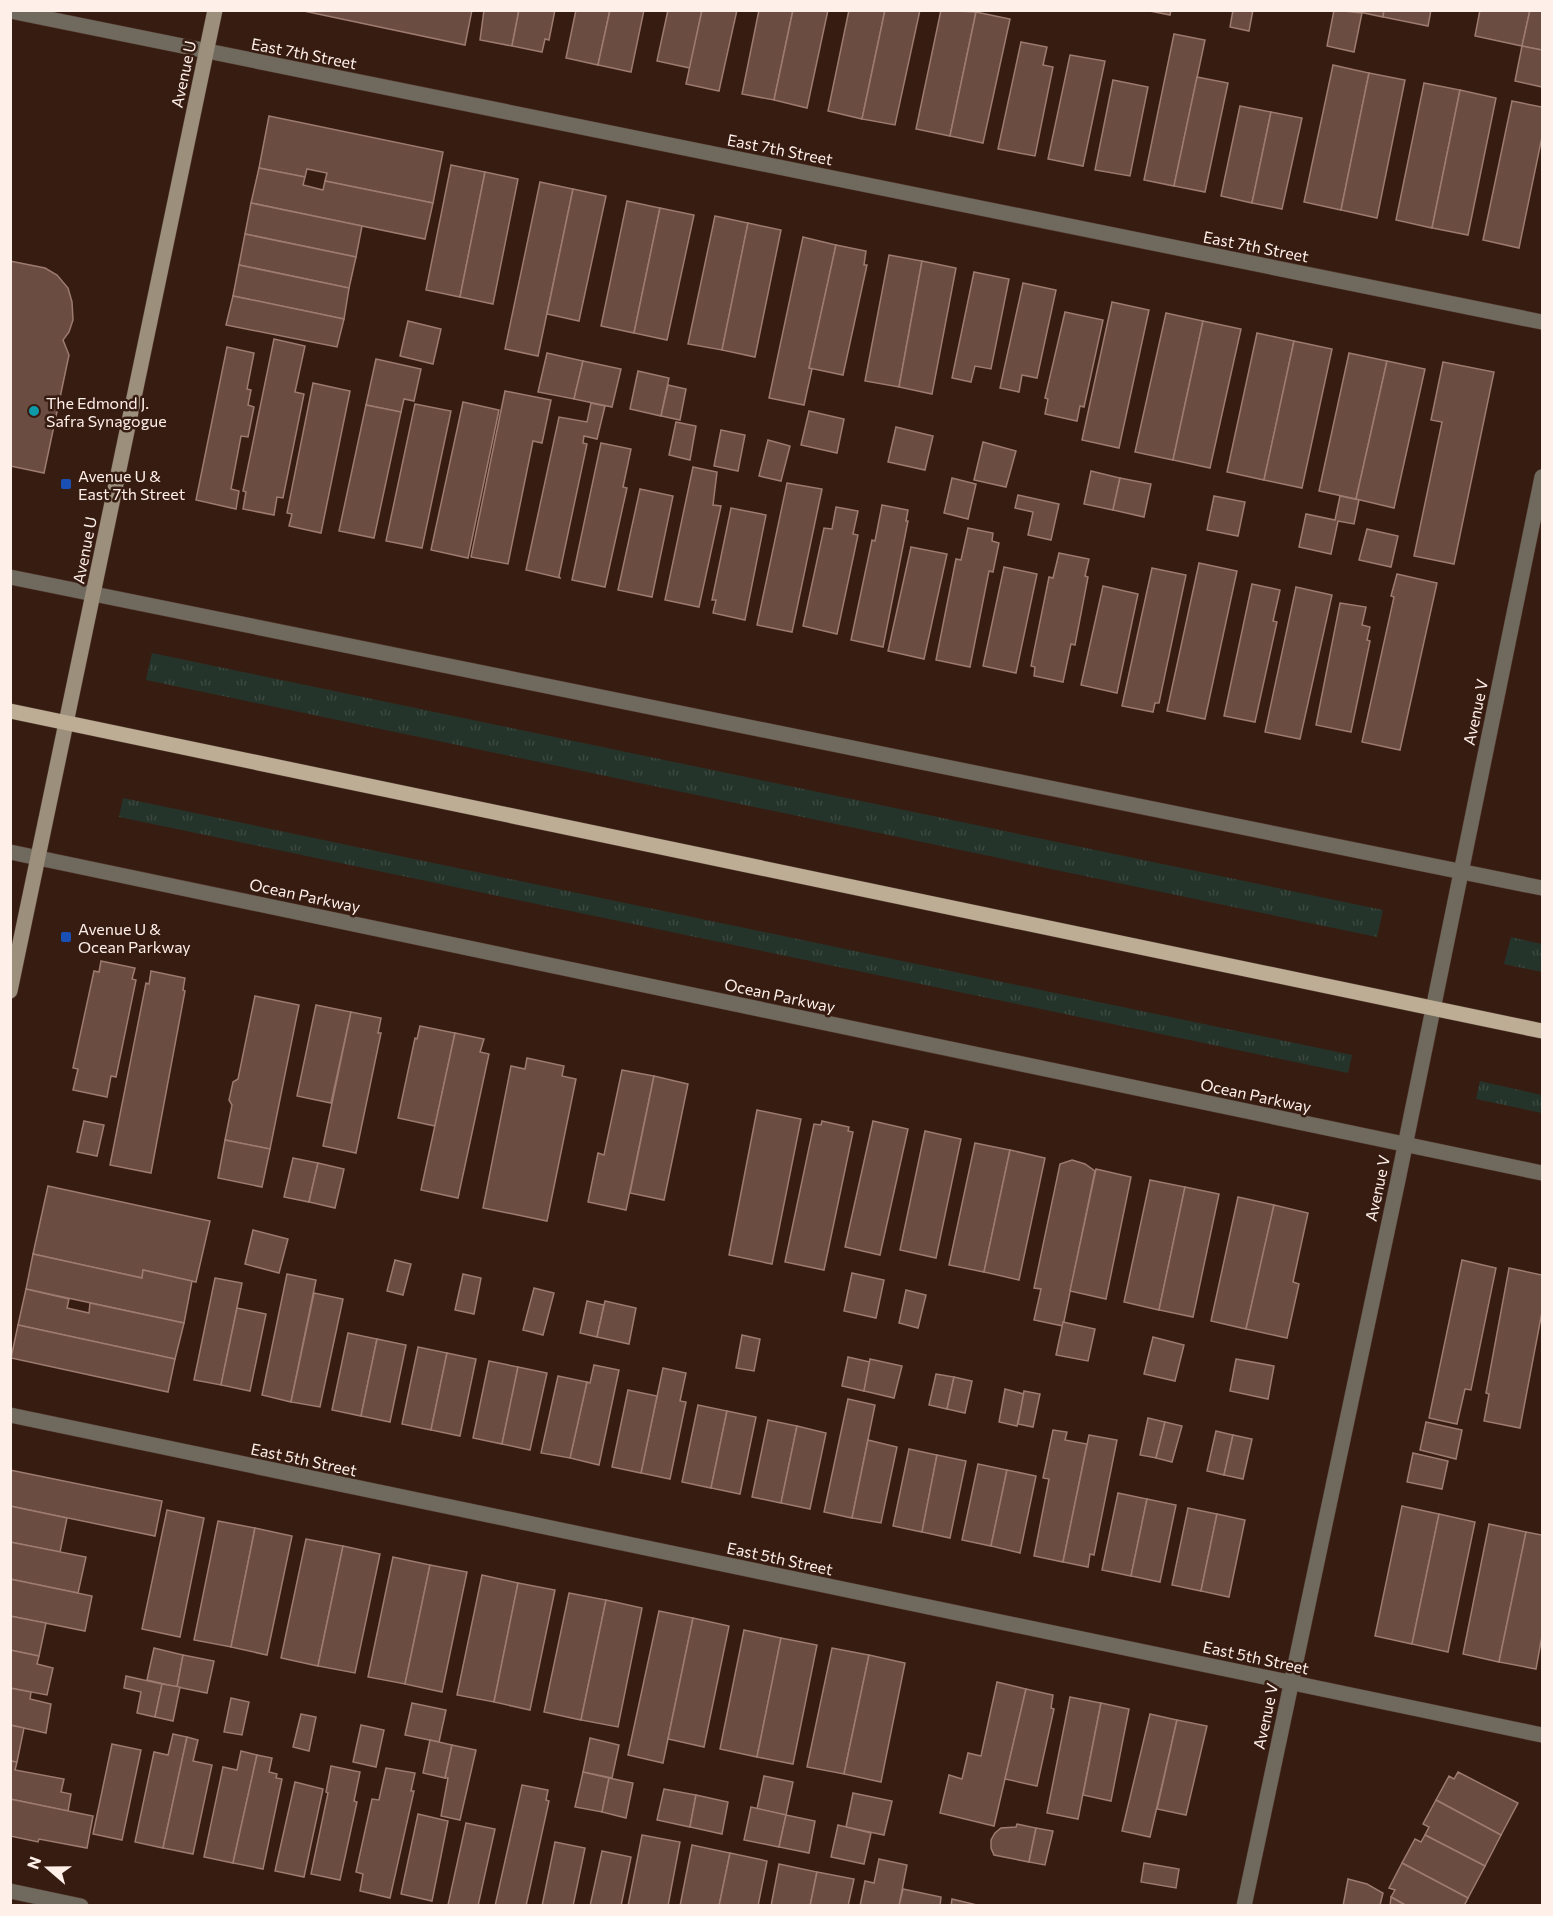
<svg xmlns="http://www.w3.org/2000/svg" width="1553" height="1916" font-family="Commissioner,sans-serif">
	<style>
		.grass { fill: url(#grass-tufts) }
		.building { fill: #6b4c41; stroke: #9d7b6f; stroke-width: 1.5 }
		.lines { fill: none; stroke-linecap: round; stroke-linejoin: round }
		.minor-casing { stroke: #533a30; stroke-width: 16 }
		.secondary-casing { stroke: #533a30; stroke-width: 16 }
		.primary-casing { stroke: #533a30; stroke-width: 16 }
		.minor { stroke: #70695d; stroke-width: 15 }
		.secondary { stroke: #9c8f7c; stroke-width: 15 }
		.primary { stroke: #bdad94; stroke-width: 15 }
		.culture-dot { fill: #0f9aa8; stroke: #371c12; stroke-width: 2 }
		.transit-dot { fill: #1a4fb4; stroke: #371c12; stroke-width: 2 }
		.labels { text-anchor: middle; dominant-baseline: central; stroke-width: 5; stroke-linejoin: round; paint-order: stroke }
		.street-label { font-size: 16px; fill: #feefe9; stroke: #371c12 }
		.poi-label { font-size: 16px; fill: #feefe9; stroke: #371c12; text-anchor: start }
	</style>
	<defs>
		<pattern id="grass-tufts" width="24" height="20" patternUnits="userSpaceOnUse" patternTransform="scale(1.5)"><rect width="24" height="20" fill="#25342a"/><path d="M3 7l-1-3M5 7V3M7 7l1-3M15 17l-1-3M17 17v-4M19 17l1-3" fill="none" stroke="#3b483f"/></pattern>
	</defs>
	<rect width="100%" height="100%" fill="#371c12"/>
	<g class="grass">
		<polygon points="152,653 1383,910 1377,937 146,680"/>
		<polygon points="123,798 1352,1055 1348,1073 119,817"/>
		<polygon points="1511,937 1542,944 1542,972 1504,964"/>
		<polygon points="1480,1081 1542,1095 1542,1113 1476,1099"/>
	</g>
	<g class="building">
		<polygon points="299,10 472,10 465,45"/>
		<polygon points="484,10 519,10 512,46 480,40"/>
		<polygon points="519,10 555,10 549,40 545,39 542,52 512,46"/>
		<polygon points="576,10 610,10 598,65 566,58"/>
		<polygon points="610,10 644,10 631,72 598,65"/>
		<polygon points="668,10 702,10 690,68 657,61"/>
		<polygon points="702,10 737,10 719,91 686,84"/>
		<polygon points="759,10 793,10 774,100 742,94"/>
		<polygon points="793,10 828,10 807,108 774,100"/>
		<polygon points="849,10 885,10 862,119 828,111"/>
		<polygon points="885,10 920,10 895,125 862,119"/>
		<polygon points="941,10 976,12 950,136 916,129"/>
		<polygon points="1145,10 1171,10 1170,15"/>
		<polygon points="1233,10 1253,10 1249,31 1230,27"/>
		<polygon points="1334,10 1362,13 1354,52 1327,46"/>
		<polygon points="1350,10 1384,10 1383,17"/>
		<polygon points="1384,10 1431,10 1428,26 1383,17"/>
		<polygon points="1480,10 1530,10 1522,46 1475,36"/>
		<polygon points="1530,10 1542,10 1542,50 1522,46"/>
		<polygon points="976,12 1010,19 983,143 950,136"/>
		<polygon points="1174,34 1205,40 1174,186 1144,180"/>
		<polygon points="1021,42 1047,47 1043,65 1053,67 1035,156 998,149"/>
		<polygon points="1522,46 1542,50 1542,87 1515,81"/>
		<polygon points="1070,55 1105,61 1083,166 1048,159"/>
		<polygon points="1333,65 1369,73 1341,210 1304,202"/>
		<polygon points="1369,73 1405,80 1377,218 1341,210"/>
		<polygon points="1197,77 1228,83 1205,192 1174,186"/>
		<polygon points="1113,80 1148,87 1130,176 1095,170"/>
		<polygon points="1424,83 1460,90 1432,228 1396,220"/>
		<polygon points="1460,90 1496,98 1468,235 1432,228"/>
		<polygon points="1512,101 1542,107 1542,137 1519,248 1483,240"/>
		<polygon points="1240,106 1271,112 1252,203 1221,196"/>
		<polygon points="1271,112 1302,118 1282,209 1252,203"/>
		<polygon points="269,116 443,152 433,203 325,181 327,173 307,169 305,177 259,168"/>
		<polygon points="451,165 485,172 460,297 426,290"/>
		<polygon points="259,168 305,177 303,185 323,190 325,181 433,203 425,239 251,203"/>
		<polygon points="485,172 518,179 493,304 460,297"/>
		<polygon points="540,182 573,189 538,356 505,349"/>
		<polygon points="573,189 606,196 579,321 547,314"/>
		<polygon points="627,201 660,208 634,333 601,326"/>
		<polygon points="251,203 362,226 356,257 245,234"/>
		<polygon points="660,208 694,215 667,340 634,333"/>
		<polygon points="715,216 748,223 722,350 688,344"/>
		<polygon points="748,223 781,230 755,357 722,350"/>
		<polygon points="245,234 356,257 349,288 239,265"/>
		<polygon points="803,237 836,245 809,368 812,369 804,405 769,398"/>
		<polygon points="836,245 866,251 864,265 867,265 843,375 809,368"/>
		<polygon points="889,255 922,261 899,387 865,381"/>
		<polygon points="10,261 45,268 57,275 68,288 72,302 73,320 69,332 63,340 69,355 44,473 10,466"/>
		<polygon points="922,261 956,268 932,394 899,387"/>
		<polygon points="239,265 349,288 344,319 233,296"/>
		<polygon points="974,272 1009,279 991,369 975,366 971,382 952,378"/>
		<polygon points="1023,283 1056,290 1037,378 1022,375 1019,392 1000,388"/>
		<polygon points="233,296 344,319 337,347 226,325"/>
		<polygon points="1112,302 1149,310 1119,448 1082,440"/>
		<polygon points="1065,312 1103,320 1084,407 1080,406 1077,421 1045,414 1048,399 1045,398"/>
		<polygon points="1166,313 1203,321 1173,460 1135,452"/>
		<polygon points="408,321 441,329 433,364 400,356"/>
		<polygon points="1203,321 1241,329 1210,468 1173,460"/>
		<polygon points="1257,333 1294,341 1264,480 1227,472"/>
		<polygon points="274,339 305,346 295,392 304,394 283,498 277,497 274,515 243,509 246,492 243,491"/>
		<polygon points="1294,341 1332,349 1302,488 1264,480"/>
		<polygon points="227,347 254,353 247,389 251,390 248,405 254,407 248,437 241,436 231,489 239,491 236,509 196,500"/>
		<polygon points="547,353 583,361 574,399 538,392"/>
		<polygon points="1349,353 1387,361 1356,499 1319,491"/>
		<polygon points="376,359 421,369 414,401 404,399 401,412 366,405"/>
		<polygon points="583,361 621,369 612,407 574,399"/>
		<polygon points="1387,361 1425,369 1394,508 1356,499"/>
		<polygon points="1443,362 1494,372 1454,564 1414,556 1442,422 1431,420"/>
		<polygon points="638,371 669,378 661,416 630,409"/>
		<polygon points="313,383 350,391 321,533 289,526 292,514 287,513"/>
		<polygon points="668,385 686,389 680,420 661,416"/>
		<polygon points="505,391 551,400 542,443 533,441 508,564 471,557"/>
		<polygon points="463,402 499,410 468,558 431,550"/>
		<polygon points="591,403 605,406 597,439 584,436 583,443 587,444 559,576 560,578 526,570 559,417 587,422"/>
		<polygon points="415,404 451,411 422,548 386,541"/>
		<polygon points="366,405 401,412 374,538 339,531"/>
		<polygon points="809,411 844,419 837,453 801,445"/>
		<polygon points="676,422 696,426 690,460 669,455"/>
		<polygon points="896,427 933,436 925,470 888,462"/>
		<polygon points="721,430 745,435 738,471 714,466"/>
		<polygon points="768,440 790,446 781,481 759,476"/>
		<polygon points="983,442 1016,451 1006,487 974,480"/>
		<polygon points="601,443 631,449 623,487 627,488 605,587 572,580"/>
		<polygon points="693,467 717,472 713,505 721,506 699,607 665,600"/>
		<polygon points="1091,471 1120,478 1113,510 1084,504"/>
		<polygon points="952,478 976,484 968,519 944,513"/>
		<polygon points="1120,478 1151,484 1144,517 1113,510"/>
		<polygon points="787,483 822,489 792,632 757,625"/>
		<polygon points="640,489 673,496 652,597 618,590"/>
		<polygon points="1018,495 1059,504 1051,540 1028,535 1033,512 1015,508"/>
		<polygon points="1214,496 1245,502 1238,536 1207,530"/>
		<polygon points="1340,496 1359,500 1354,524 1338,521 1331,554 1299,547 1306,514 1335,520"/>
		<polygon points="882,505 908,510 906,521 908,521 883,647 851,640 872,540 875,541"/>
		<polygon points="836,507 858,511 853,534 858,535 837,634 803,626 824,528 832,529"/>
		<polygon points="731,508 766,515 745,620 713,613 716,600 712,600"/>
		<polygon points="968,528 993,533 992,541 999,543 993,572 989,571 970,667 936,660 956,559 961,560"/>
		<polygon points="1367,529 1398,536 1391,567 1359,560"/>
		<polygon points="911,547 947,554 924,659 888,651"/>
		<polygon points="1059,553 1089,559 1085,576 1088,577 1075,645 1071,644 1063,682 1034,676 1035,667 1031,666 1049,577 1053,578"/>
		<polygon points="1199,563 1237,571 1205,719 1167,711"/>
		<polygon points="1004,567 1037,574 1016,673 983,666"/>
		<polygon points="1152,568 1186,575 1159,703 1155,703 1153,712 1122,706"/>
		<polygon points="1397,574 1437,583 1400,750 1362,742 1394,597 1391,596"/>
		<polygon points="1252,584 1280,590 1273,621 1277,622 1255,722 1224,716"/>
		<polygon points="1103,586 1138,594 1117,693 1081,685"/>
		<polygon points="1296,587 1332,595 1300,739 1265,732"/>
		<polygon points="1340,603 1366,607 1362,625 1370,627 1367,640 1370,641 1351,732 1316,725"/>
		<polygon points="101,961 135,968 132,979 136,980 116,1077 111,1076 107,1097 73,1090 78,1069 73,1068 94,971 99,972"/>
		<polygon points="151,971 185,978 183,990 185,991 151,1173 110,1165 146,983 149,984"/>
		<polygon points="255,996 299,1005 270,1149 225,1140 232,1105 229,1100 233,1082 238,1079"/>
		<polygon points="316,1005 351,1012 331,1103 297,1096"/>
		<polygon points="351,1012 381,1018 378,1033 381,1033 356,1153 323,1146"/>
		<polygon points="420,1026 455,1033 435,1126 398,1118 415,1038 417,1039"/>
		<polygon points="455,1033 484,1039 480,1052 489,1054 458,1198 421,1190"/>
		<polygon points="527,1058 564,1066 562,1076 576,1079 547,1221 483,1208 511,1066 525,1069"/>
		<polygon points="622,1070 654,1076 626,1210 588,1202 598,1153 604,1155"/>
		<polygon points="654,1076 688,1084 664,1200 630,1193"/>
		<polygon points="757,1110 801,1119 772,1264 729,1255"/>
		<polygon points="84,1121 104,1125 97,1156 77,1152"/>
		<polygon points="822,1121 849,1127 848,1131 853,1132 824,1270 785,1262 814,1124 821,1125"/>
		<polygon points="873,1121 908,1129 880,1255 845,1247"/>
		<polygon points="925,1131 961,1139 936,1258 900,1250"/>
		<polygon points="225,1140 270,1149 262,1187 218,1178"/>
		<polygon points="975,1143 1010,1150 984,1272 949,1265"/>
		<polygon points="1010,1150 1045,1158 1019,1280 984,1272"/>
		<polygon points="293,1158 318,1163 309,1202 284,1197"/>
		<polygon points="1072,1160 1085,1164 1095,1171 1063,1326 1034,1320 1041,1289 1034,1288 1060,1164"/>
		<polygon points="318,1163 344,1169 335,1208 309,1202"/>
		<polygon points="1096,1169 1131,1177 1106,1299 1070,1291"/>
		<polygon points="1150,1180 1185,1187 1159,1310 1124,1302"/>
		<polygon points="48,1186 210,1221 196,1282 143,1270 142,1278 33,1254"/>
		<polygon points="1185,1187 1219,1194 1193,1317 1159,1310"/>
		<polygon points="1238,1197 1274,1205 1246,1329 1211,1321"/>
		<polygon points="1274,1205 1308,1213 1293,1282 1299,1284 1287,1338 1246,1329"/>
		<polygon points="253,1230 288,1239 279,1273 245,1264"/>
		<polygon points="33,1254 142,1278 143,1270 192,1281 184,1323 26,1289"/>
		<polygon points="395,1260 411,1264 403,1295 387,1291"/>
		<polygon points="1462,1260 1496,1268 1471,1390 1465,1389 1457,1424 1429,1418"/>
		<polygon points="1509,1268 1542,1275 1542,1312 1520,1428 1484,1421 1489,1394 1486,1393"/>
		<polygon points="852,1273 884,1280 876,1318 844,1311"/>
		<polygon points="287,1274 316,1280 291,1402 262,1395"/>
		<polygon points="463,1274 481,1278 474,1314 455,1310"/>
		<polygon points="215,1278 242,1283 221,1385 194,1380"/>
		<polygon points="534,1288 554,1293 543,1335 523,1330"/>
		<polygon points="26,1289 69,1299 67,1308 89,1313 90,1303 184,1323 175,1359 18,1325"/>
		<polygon points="906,1290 926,1295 918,1328 899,1323"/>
		<polygon points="314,1293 343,1299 320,1407 291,1402"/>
		<polygon points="587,1301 604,1305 597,1337 580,1333"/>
		<polygon points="605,1301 636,1308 629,1344 597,1337"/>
		<polygon points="237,1308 266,1314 250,1391 221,1385"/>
		<polygon points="1063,1322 1095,1329 1088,1361 1056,1355"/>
		<polygon points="18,1325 175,1359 168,1392 11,1358"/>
		<polygon points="348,1333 377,1339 361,1416 332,1410"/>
		<polygon points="742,1335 760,1339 754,1371 736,1368"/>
		<polygon points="1153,1337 1184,1345 1175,1381 1144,1374"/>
		<polygon points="377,1339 406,1345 390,1422 361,1416"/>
		<polygon points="418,1347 447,1353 431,1430 402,1424"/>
		<polygon points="447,1353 476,1359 460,1436 431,1430"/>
		<polygon points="848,1357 870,1362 864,1391 842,1386"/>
		<polygon points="870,1359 902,1366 894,1398 864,1391"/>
		<polygon points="1236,1359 1274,1366 1268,1399 1230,1391"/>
		<polygon points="489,1361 518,1367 502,1444 473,1438"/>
		<polygon points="594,1365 619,1370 599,1465 570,1458 587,1382 590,1383"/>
		<polygon points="518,1367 547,1373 530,1450 502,1444"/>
		<polygon points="663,1368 686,1373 680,1401 686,1402 670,1479 641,1473"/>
		<polygon points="936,1374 954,1377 947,1409 929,1405"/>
		<polygon points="558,1376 587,1382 570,1458 541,1453"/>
		<polygon points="954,1377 972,1381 965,1413 947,1409"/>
		<polygon points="1005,1389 1024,1394 1017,1426 999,1422"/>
		<polygon points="628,1390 657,1396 641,1473 612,1467"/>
		<polygon points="1024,1391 1040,1394 1033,1427 1018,1424"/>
		<polygon points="848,1399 875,1405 852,1518 824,1512"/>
		<polygon points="698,1405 727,1411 711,1488 682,1482"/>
		<polygon points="727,1411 756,1417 740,1494 711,1488"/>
		<polygon points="1148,1418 1165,1422 1156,1458 1140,1455"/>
		<polygon points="768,1420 797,1426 781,1503 752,1497"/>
		<polygon points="1165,1422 1182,1426 1172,1462 1156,1458"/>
		<polygon points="1426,1422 1462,1430 1456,1459 1420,1450"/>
		<polygon points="797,1426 826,1433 810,1509 781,1503"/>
		<polygon points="1053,1430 1067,1432 1065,1440 1087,1444 1063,1562 1034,1556 1049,1479 1043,1478"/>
		<polygon points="1216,1431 1233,1435 1224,1475 1207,1471"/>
		<polygon points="1089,1435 1117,1440 1094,1555 1090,1554 1088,1567 1063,1562"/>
		<polygon points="1233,1435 1252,1439 1243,1479 1224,1475"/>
		<polygon points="868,1440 897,1447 881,1523 852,1518"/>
		<polygon points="909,1449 937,1455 922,1532 893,1526"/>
		<polygon points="1413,1453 1448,1461 1442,1489 1407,1482"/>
		<polygon points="937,1455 966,1461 950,1538 922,1532"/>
		<polygon points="978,1464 1007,1470 991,1546 962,1540"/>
		<polygon points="10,1470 162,1501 155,1536 10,1506"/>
		<polygon points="1007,1470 1036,1476 1020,1553 991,1546"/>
		<polygon points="1118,1493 1147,1499 1131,1576 1102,1570"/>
		<polygon points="1147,1499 1176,1505 1160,1582 1131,1576"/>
		<polygon points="10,1506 67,1518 60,1552 10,1542"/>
		<polygon points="1402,1506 1439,1514 1412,1644 1375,1636"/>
		<polygon points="1188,1508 1217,1514 1201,1591 1172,1585"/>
		<polygon points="167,1510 204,1518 180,1637 142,1629"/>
		<polygon points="1217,1514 1245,1520 1229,1597 1201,1591"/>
		<polygon points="1439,1514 1475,1522 1448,1652 1412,1644"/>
		<polygon points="218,1521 255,1528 231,1647 194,1640"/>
		<polygon points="1489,1524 1526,1532 1499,1662 1463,1654"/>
		<polygon points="255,1528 292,1536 267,1655 231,1647"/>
		<polygon points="1526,1532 1542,1535 1542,1636 1536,1669 1499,1662"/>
		<polygon points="306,1539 343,1546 318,1666 281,1658"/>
		<polygon points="10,1542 86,1557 78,1593 10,1579"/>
		<polygon points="343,1546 380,1554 355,1673 318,1666"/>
		<polygon points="393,1557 430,1565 405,1684 368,1677"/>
		<polygon points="430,1565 467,1572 442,1692 405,1684"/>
		<polygon points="482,1575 518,1583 494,1702 457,1695"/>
		<polygon points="10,1579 92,1596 85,1631 10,1616"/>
		<polygon points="518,1583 555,1590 530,1710 494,1702"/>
		<polygon points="569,1593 606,1600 581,1720 544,1712"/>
		<polygon points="606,1600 642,1608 618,1727 581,1720"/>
		<polygon points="659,1611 693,1618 663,1763 628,1755"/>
		<polygon points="10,1616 46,1623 39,1656 10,1650"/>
		<polygon points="693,1618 729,1626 704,1747 668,1739"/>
		<polygon points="744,1630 781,1638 757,1757 720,1749"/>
		<polygon points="781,1638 817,1645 793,1764 757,1757"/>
		<polygon points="154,1648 183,1655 177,1687 147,1680"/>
		<polygon points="832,1648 869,1655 844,1774 807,1767"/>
		<polygon points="10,1650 39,1656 37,1664 53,1668 47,1695 10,1688"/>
		<polygon points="183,1655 214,1661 207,1693 177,1687"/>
		<polygon points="869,1655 905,1663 881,1782 844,1774"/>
		<polygon points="126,1676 162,1684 155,1717 137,1713 141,1692 124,1688"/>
		<polygon points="997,1682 1026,1689 994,1826 940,1813 949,1775 962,1779 968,1753 981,1756"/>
		<polygon points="162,1684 180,1687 173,1721 155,1717"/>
		<polygon points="10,1688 31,1692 30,1699 51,1704 46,1733 10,1725"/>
		<polygon points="1026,1689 1053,1695 1051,1708 1054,1709 1037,1786 1005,1779"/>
		<polygon points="1070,1697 1101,1703 1078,1819 1047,1813"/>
		<polygon points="231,1698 249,1702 242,1735 224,1732"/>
		<polygon points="412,1703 446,1710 439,1742 405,1735"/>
		<polygon points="1101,1703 1129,1709 1111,1801 1083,1795"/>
		<polygon points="301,1714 316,1717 309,1751 293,1747"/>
		<polygon points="1150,1714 1177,1720 1150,1837 1122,1831"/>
		<polygon points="1177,1720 1207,1726 1186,1815 1157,1809"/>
		<polygon points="10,1725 24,1728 17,1762 10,1761"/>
		<polygon points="361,1725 384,1730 376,1767 353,1762"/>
		<polygon points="173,1734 187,1737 163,1848 135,1842 154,1752 168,1755"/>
		<polygon points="187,1737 198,1740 193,1761 212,1765 193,1854 163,1848"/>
		<polygon points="590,1738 619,1745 612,1778 583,1772"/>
		<polygon points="430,1740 452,1745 445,1778 423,1773"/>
		<polygon points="112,1744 141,1750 122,1840 93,1834"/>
		<polygon points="452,1745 476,1750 460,1820 441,1816 448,1778 445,1778"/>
		<polygon points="241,1751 257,1755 233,1863 204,1857 223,1767 237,1770"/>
		<polygon points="257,1755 272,1758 269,1772 277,1774 276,1778 282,1779 263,1869 233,1863"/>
		<polygon points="10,1761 17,1762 15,1770 64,1779 61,1792 71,1794 68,1811 10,1799"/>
		<polygon points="331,1766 360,1772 354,1801 357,1802 340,1880 311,1874 328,1793 326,1792"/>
		<polygon points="386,1768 415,1773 411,1791 414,1791 390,1898 360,1891 363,1874 356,1872 372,1799 379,1800"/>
		<polygon points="583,1772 609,1778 602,1812 575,1807"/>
		<polygon points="1458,1772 1518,1803 1501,1835 1436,1800 1449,1776 1454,1779"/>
		<polygon points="764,1776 793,1782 786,1815 757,1809"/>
		<polygon points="609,1778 633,1783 626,1818 602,1812"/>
		<polygon points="295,1782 323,1789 304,1877 275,1871"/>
		<polygon points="522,1785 548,1790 546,1800 549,1801 526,1906 495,1906"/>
		<polygon points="664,1789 696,1795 690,1827 657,1820"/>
		<polygon points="853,1793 892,1801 884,1835 846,1827"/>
		<polygon points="696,1795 728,1802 722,1834 690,1827"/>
		<polygon points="10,1799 93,1816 87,1848 39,1839 38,1842 10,1836"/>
		<polygon points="1436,1800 1501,1835 1485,1866 1425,1835 1429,1827 1423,1824"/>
		<polygon points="751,1807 786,1815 779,1847 744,1840"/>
		<polygon points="418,1814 448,1821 432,1901 401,1894"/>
		<polygon points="786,1815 815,1821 809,1853 779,1847"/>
		<polygon points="466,1823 495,1829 478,1906 450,1906 448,1905"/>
		<polygon points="1017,1824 1036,1828 1029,1862 994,1855 991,1848 991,1840 995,1833 1001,1828 1016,1827"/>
		<polygon points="838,1825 871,1833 864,1864 831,1857"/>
		<polygon points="1036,1828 1053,1831 1045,1865 1029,1862"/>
		<polygon points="642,1835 680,1842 668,1906 628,1906"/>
		<polygon points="1425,1835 1485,1866 1468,1898 1402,1863 1415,1839 1421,1842"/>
		<polygon points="555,1842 585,1848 573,1906 542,1906"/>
		<polygon points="692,1845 730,1853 719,1906 680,1906"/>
		<polygon points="602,1851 631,1857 621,1906 590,1906"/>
		<polygon points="730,1853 767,1861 758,1906 719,1906"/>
		<polygon points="879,1859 907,1865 899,1906 860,1906 865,1881 874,1883"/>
		<polygon points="1144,1863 1179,1869 1176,1888 1141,1882"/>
		<polygon points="1402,1863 1468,1898 1464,1906 1407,1906 1391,1897 1395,1890 1389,1888"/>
		<polygon points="779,1864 817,1872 810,1906 771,1906"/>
		<polygon points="817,1872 854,1879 848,1906 810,1906"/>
		<polygon points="1348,1879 1367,1884 1383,1893 1380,1905 1383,1906 1343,1906"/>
		<polygon points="903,1889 941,1897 940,1906 899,1906"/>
		<polygon points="1391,1897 1407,1906 1390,1906"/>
		<polygon points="952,1899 981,1906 951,1906"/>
	</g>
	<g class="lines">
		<g class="minor-casing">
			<g id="minor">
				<polyline points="10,11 1542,322"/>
				<polyline points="10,577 1542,888"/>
				<polyline points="10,852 1542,1173"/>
				<polyline points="10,1415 1542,1735"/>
				<polyline points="10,1891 81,1906"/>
				<polyline points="1244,1906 1398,1180 1542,477"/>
			</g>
		</g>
		<g class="secondary-casing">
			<polyline id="secondary" points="10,991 215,10"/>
		</g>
		<g class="primary-casing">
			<polyline id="primary" points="10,711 1542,1031"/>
		</g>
		<use href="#minor" class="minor"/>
		<use href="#secondary" class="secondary"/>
		<use href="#primary" class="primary"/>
	</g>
	<circle class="culture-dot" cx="34" cy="411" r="6"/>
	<g class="transit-dot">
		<rect x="60" y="478" width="12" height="12" rx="3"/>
		<rect x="60" y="931" width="12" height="12" rx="3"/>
	</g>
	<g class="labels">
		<g class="street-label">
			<text transform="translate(304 53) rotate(11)">East 7th Street</text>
			<text transform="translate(183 74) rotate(-78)">Avenue U</text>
			<text transform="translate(780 149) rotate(11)">East 7th Street</text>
			<text transform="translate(1256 246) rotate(11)">East 7th Street</text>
			<text transform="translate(84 550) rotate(-79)">Avenue U</text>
			<text transform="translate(1475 712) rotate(-78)">Avenue V</text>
			<text transform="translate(305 895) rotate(12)">Ocean Parkway</text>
			<text transform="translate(780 995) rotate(12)">Ocean Parkway</text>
			<text transform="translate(1256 1095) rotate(12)">Ocean Parkway</text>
			<text transform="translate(1377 1188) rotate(-78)">Avenue V</text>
			<text transform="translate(304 1459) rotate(12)">East 5th Street</text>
			<text transform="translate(780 1558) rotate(12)">East 5th Street</text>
			<text transform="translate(1256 1657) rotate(12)">East 5th Street</text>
			<text transform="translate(1265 1716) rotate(-78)">Avenue V</text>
		</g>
		<g class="poi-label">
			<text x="46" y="402">The Edmond J.<tspan x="46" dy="18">Safra Synagogue</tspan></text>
			<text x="78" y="475">Avenue U &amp;<tspan x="78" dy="18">East 7th Street</tspan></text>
			<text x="78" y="928">Avenue U &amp;<tspan x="78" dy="18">Ocean Parkway</tspan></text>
		</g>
	</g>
	<rect width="1553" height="1916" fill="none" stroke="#feefe9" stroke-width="24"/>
	<g transform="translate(48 1868) rotate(290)" stroke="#371c12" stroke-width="4.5" paint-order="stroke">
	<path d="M0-4.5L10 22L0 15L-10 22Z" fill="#feefe9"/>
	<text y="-9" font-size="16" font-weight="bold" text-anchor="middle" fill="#feefe9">N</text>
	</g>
</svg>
